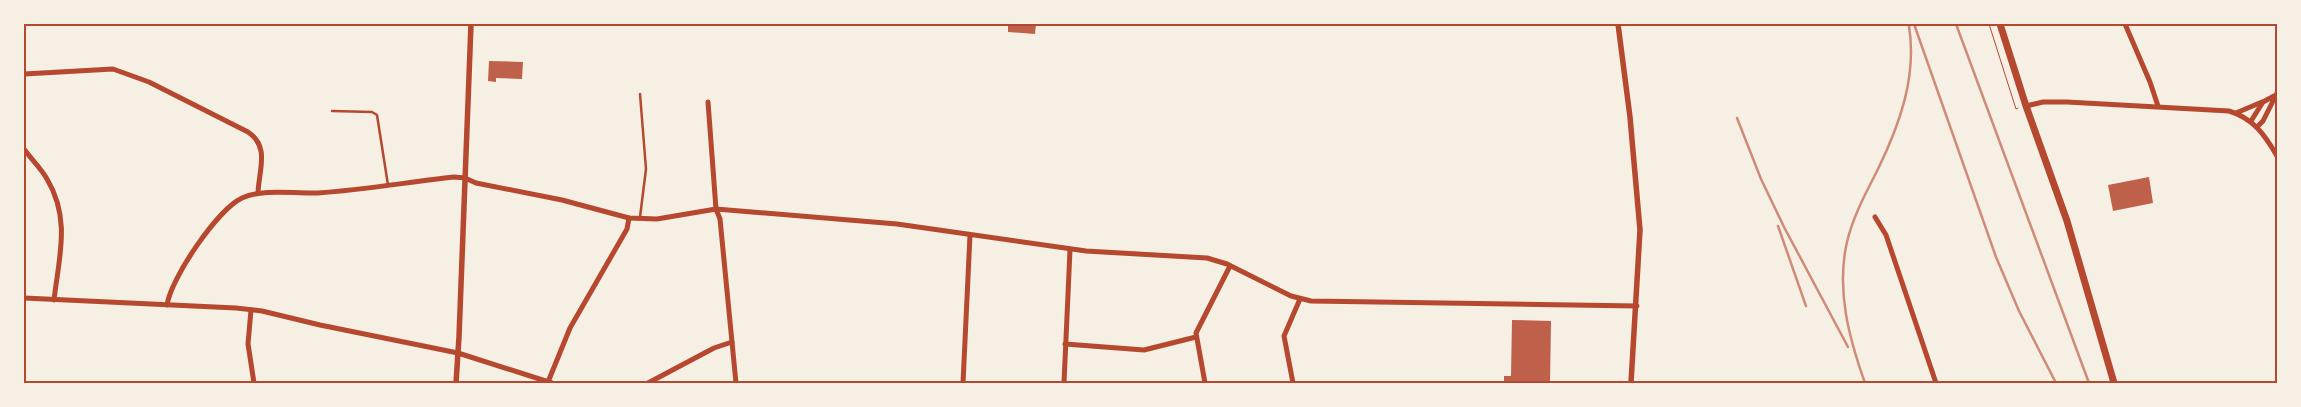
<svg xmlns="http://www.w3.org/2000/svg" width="2301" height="407" font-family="Montserrat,sans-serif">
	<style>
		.building { fill: #bf614a }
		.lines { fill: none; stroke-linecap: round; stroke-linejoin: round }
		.path { stroke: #b5482f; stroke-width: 1 }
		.service { stroke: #b5482f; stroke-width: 2.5 }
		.minor { stroke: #b5482f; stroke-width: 5 }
		.tertiary { stroke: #b5482f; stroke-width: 5.5 }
		.secondary { stroke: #b5482f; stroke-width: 7 }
		.rail { stroke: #cf8b77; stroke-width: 2.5 }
		.neatline { fill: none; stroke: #b5482f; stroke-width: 2 }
	</style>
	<rect width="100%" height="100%" fill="#f6efe4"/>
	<g class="building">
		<polygon points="1008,24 1036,24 1035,34 1008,32"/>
		<polygon points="489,61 523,62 522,79 496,78 496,82 488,81"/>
		<polygon points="2149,177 2153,203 2113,211 2108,185"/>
		<polygon points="1512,320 1551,321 1550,383 1504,383 1504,376 1511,376"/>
	</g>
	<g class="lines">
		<polyline class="path" points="1989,24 2016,109 2018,108"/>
		<g class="service">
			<polyline points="332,111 372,112 377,115 388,185"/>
			<polyline points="640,217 646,169 640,94"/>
		</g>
		<g class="minor">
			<polyline points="2125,24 2150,82 2158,106"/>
			<path d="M24 74 113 69 149 82 248 132C270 147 259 169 258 193"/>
			<polyline points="708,102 716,209 720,219 736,383"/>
			<path d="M2026 106 2043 102H2067L2229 111C2253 118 2265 135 2277 156"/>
			<polyline points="2236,113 2262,102"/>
			<polyline points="2251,121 2263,102 2274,96"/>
			<polyline points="2257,127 2263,121 2277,93"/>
			<path d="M24 149C31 159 41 168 47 179 71 219 59 257 54 300"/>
			<polyline points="1875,217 1886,235 1936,383"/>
			<polyline points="24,298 236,308 262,311 320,325 458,353 552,383"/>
			<path d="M167 305C171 278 217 210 242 198 265 188 293 194 318 193 363 190 409 182 454 177L465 178 476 183 562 200 629 218 657 219 716 209 897 224 1086 251 1207 258 1227 264 1291 296 1311 301 1637 306"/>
			<polyline points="251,310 248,344 254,383"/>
			<polyline points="1065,344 1144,350 1196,337"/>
			<polyline points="548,382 570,328 627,229 629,218"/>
			<polyline points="648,383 714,348 732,342"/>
			<polyline points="963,383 970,235"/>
			<polyline points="1064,383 1070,250"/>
			<polyline points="1205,383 1196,333 1230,266"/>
			<polyline points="1293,383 1284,336 1300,299"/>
		</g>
		<g class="tertiary">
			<polyline points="1618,24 1630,117 1640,230 1631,383"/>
			<polyline points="456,383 459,337 471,24"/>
		</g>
		<polyline class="secondary" points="2000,24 2026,106 2067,221 2114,383"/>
		<g class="rail">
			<polyline points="1914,24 1996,257 2019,311 2056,383"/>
			<polyline points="1956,24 2089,383"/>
			<polyline points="1737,118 1761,179 1784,227 1848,347"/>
			<polyline points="1778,226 1806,306"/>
			<path d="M1865 383C1849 338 1836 290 1847 242 1853 216 1866 193 1878 169 1900 124 1917 76 1909 26"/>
		</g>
	</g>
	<rect width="2301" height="407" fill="none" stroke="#f6efe4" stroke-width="50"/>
	<rect x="25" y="25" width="2251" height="357" class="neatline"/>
</svg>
